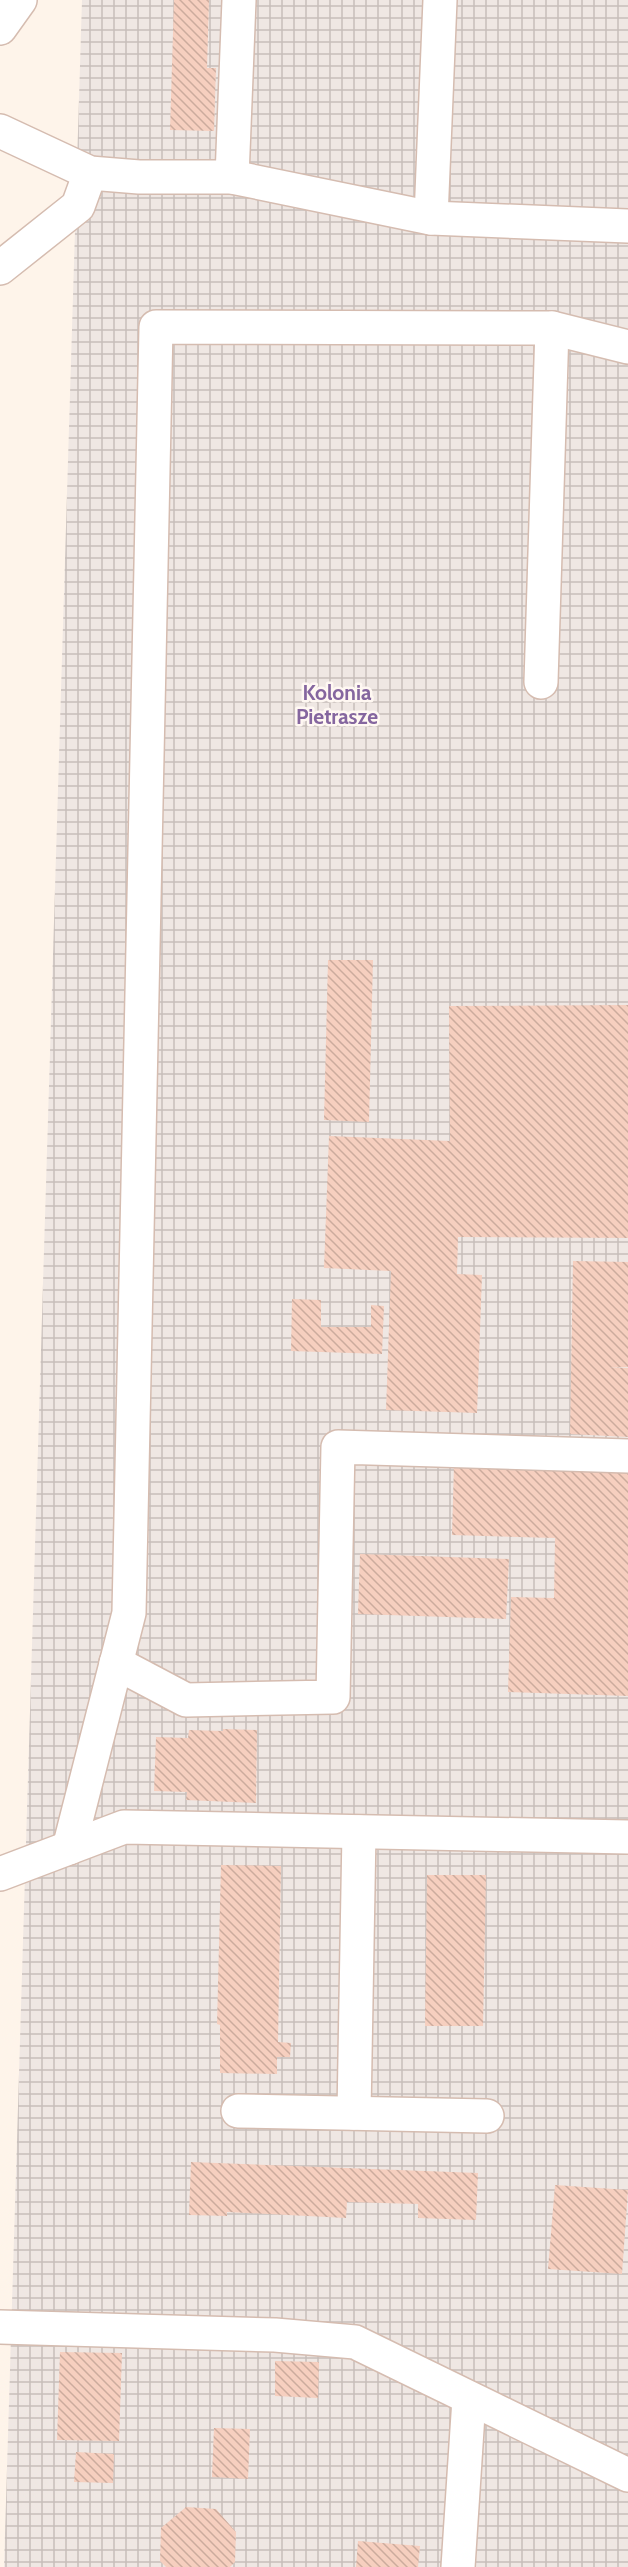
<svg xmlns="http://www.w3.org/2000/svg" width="628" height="2567" font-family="Cabin,sans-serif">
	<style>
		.industrial { fill: url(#industrial-grid) }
		.building { fill: url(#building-back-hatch) }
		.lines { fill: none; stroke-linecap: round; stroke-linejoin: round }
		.minor-casing { stroke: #d5bcb0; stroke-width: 36 }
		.minor { stroke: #fff; stroke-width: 33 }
		.labels { text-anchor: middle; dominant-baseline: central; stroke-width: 5; stroke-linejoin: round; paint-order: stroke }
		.neighbourhood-label { font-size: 21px; font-weight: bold; fill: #85669f; stroke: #fff8f2 }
	</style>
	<defs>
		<pattern id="industrial-grid" width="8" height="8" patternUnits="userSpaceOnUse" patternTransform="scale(1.5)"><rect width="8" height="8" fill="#efe7e3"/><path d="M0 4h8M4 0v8" fill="none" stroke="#c7beba"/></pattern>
		<pattern id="building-back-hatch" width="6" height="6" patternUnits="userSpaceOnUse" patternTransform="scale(1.5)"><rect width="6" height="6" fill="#f6cfbf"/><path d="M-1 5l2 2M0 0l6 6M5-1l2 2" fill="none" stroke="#ccab9d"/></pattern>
	</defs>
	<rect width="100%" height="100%" fill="#fef4ea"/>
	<polygon class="industrial" points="82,0 628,0 628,2567 4,2567"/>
	<g class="building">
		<polygon points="174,0 209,0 207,68 216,68 214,131 170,130"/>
		<polygon points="328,960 373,960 369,1122 324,1120"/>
		<polygon points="628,1005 628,1238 458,1237 457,1274 482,1275 477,1413 386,1410 391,1271 324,1268 329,1136 450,1141 449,1006"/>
		<polygon points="573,1261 628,1262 628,1367 608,1367 628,1368 628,1437 570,1434"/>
		<polygon points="292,1299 321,1300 321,1327 371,1327 371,1305 384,1306 382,1354 291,1351"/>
		<polygon points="454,1464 628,1468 628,1696 508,1692 511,1597 554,1598 555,1538 452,1535"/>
		<polygon points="360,1554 509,1559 506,1619 358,1614"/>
		<polygon points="223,1729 257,1730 256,1803 186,1800 187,1792 154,1791 156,1737 188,1738 189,1730 223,1731"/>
		<polygon points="221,1865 281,1866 278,2042 291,2043 290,2057 277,2057 277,2074 220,2073 220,2025 217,2024"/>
		<polygon points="427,1875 486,1875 483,2026 425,2026"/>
		<polygon points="191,2162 478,2173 476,2220 418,2218 418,2204 347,2202 346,2218 227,2212 227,2216 189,2215"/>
		<polygon points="555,2185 628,2190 622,2274 548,2269"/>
		<polygon points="60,2352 122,2353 119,2441 57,2440"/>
		<polygon points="275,2361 319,2362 318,2398 275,2396"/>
		<polygon points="214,2428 250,2429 248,2479 212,2477"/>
		<polygon points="76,2452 114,2454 113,2483 74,2482"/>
		<polygon points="186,2507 216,2509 236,2532 235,2562 230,2567 166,2567 160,2561 161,2528"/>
		<polygon points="358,2541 420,2546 418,2567 356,2567"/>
	</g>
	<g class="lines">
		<g class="minor-casing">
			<g id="minor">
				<polyline points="0,28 20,0"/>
				<polyline points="0,131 90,173 139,177 232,177 431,218 628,226"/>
				<polyline points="232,177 239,0"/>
				<polyline points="431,218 440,0"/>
				<polyline points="0,268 78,206 90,173"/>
				<polyline points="552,328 628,347"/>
				<polyline points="116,1663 186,1700 333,1697 338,1447 628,1456"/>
				<polyline points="69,1848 129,1613 156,327 552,328 541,682"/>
				<polyline points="0,1874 124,1827 628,1837"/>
				<polyline points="238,2111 487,2116"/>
				<polyline points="354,2113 359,1832"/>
				<polyline points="0,2327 275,2335 355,2342 628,2475"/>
				<polyline points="458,2567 469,2399"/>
			</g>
		</g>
		<use href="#minor" class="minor"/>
	</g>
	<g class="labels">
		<g class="neighbourhood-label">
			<text x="337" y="692">Kolonia<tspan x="337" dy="24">Pietrasze</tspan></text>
		</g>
	</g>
</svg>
